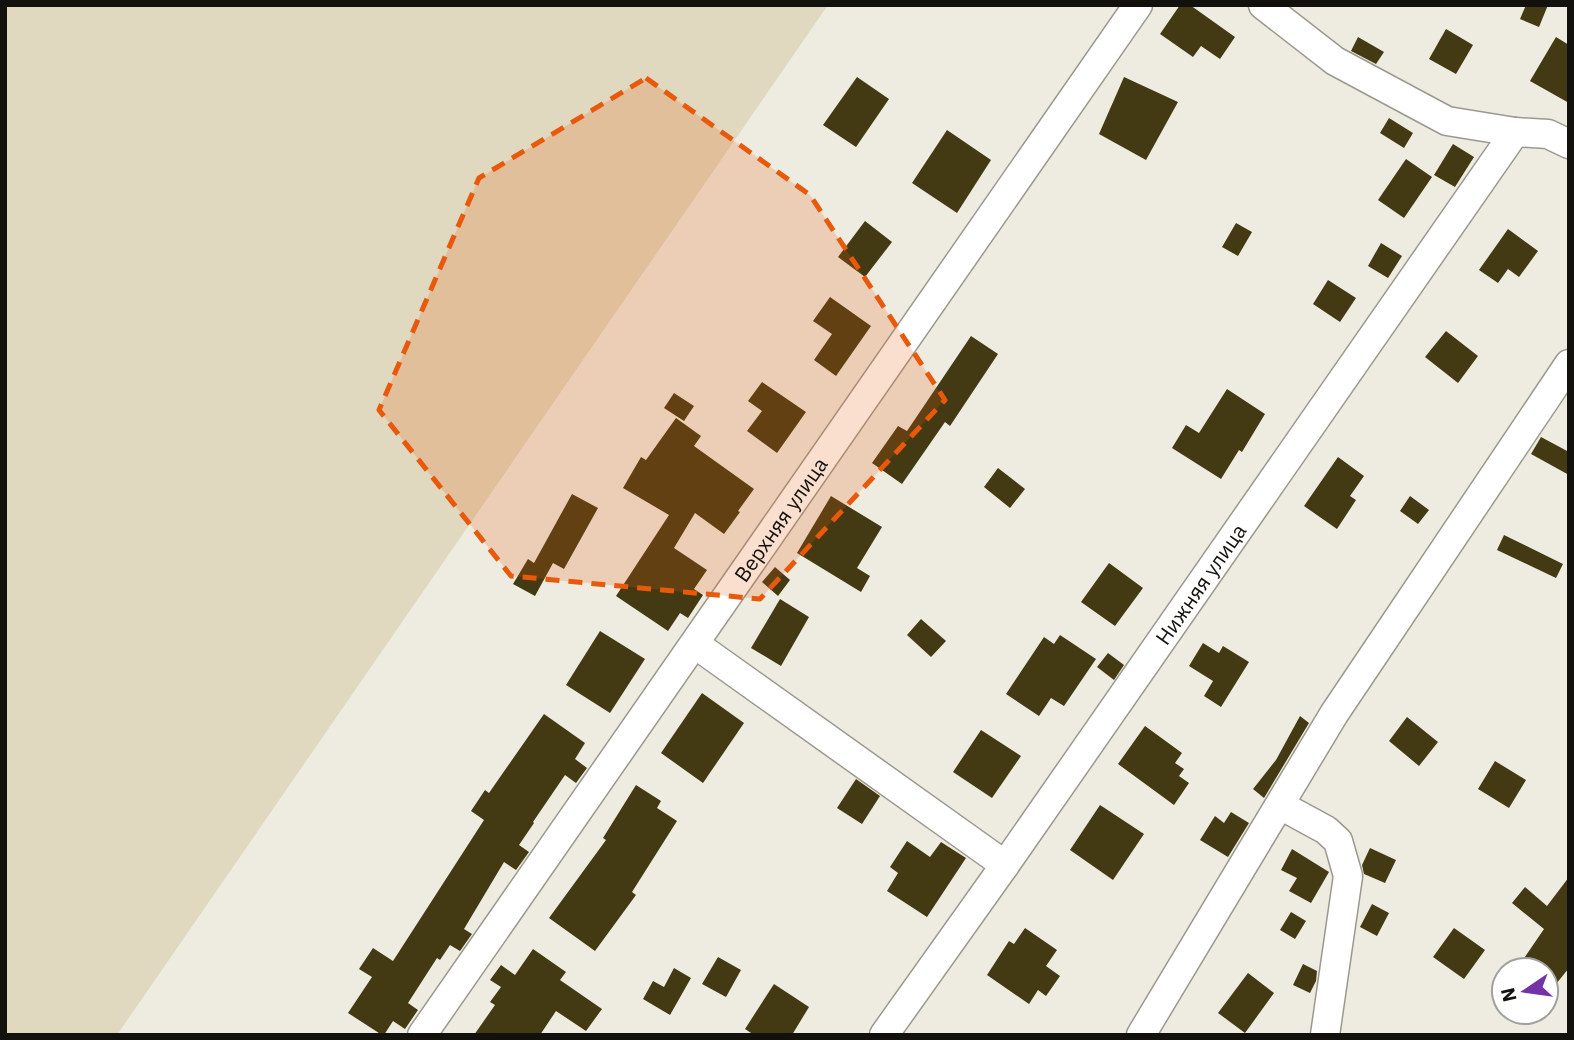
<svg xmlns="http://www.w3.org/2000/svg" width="1574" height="1040" font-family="'IBM Plex Sans',sans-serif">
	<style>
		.green { fill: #e0d9bf }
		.building { fill: #433a13 }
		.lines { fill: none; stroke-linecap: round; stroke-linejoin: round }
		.minor-casing { stroke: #9b998f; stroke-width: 31 }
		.minor { stroke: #fff; stroke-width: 28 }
		.marked { fill: #e8590c; fill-opacity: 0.2; stroke: #e8590c; stroke-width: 5; stroke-dasharray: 14 9; stroke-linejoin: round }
		.labels { text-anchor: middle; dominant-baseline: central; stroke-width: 7; stroke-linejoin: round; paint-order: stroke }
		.street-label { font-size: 21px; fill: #12110d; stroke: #fff }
	</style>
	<rect width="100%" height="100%" fill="#eeece1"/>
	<polygon class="green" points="5,5 828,5 117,1035 5,1035"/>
	<g class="building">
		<polygon points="1180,5 1190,5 1235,37 1220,59 1201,46 1193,57 1160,34"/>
		<polygon points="1526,5 1548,5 1539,27 1520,19"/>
		<polygon points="1446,29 1473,45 1456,74 1429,59"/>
		<polygon points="1358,37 1384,52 1376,64 1351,51"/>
		<polygon points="1556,37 1569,45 1569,103 1530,81"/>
		<polygon points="857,77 889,99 856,147 823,125"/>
		<polygon points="1124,77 1178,102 1146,160 1099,134"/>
		<polygon points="1389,118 1413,133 1404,148 1380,133"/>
		<polygon points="947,130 991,160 957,213 912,183"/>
		<polygon points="1453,144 1474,157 1455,187 1434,175"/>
		<polygon points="1406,159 1432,177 1404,218 1378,200"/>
		<polygon points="865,221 892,242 865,277 838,257"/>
		<polygon points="1236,223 1252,232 1238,256 1222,247"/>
		<polygon points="1508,229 1538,251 1519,277 1508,269 1498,283 1479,270"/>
		<polygon points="1381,243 1402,256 1388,278 1368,266"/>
		<polygon points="1328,280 1356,298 1340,322 1313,304"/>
		<polygon points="830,297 871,326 836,376 814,360 832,334 813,321"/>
		<polygon points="1446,331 1478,356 1458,383 1425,357"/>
		<polygon points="971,336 998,354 950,426 945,422 902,484 872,463 898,426 907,431"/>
		<polygon points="762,382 806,412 777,453 747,431 762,411 748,401"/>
		<polygon points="1227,389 1265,414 1242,452 1239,450 1221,479 1172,448 1186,425 1199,433"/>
		<polygon points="674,393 694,406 684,421 664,408"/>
		<polygon points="676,418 701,436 694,446 754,489 738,511 740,512 724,534 695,513 674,548 707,570 694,589 703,595 688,618 680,613 668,631 616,596 669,515 623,488 641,457 646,460"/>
		<polygon points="1541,437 1569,452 1569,475 1531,454"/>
		<polygon points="1338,457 1364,476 1350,496 1356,500 1337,529 1304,506"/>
		<polygon points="998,468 1025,489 1010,508 984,487"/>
		<polygon points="572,494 598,508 564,569 553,563 535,596 513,584 528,559 534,563"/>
		<polygon points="831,496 882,527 857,568 870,576 861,592 797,553"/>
		<polygon points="1410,496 1429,510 1418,524 1400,511"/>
		<polygon points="1504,535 1563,564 1556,578 1497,550"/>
		<polygon points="1109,563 1143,588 1115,626 1081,602"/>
		<polygon points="775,567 790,580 778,596 762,582"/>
		<polygon points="780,599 809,617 781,666 751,648"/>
		<polygon points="921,619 946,641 931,657 907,635"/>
		<polygon points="600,631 645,659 610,713 566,685"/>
		<polygon points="1060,635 1096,659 1064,706 1051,698 1039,716 1006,694 1044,637 1054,644"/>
		<polygon points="1203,643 1219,653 1223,646 1249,662 1221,707 1204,696 1213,681 1189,666"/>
		<polygon points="1108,653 1124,665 1114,680 1097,667"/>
		<polygon points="702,693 744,723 703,783 661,753"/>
		<polygon points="544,714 585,743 575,759 587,768 576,783 565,775 533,822 534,823 519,845 529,852 516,870 504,862 464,929 472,934 460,951 450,945 440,960 437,958 408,1003 418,1010 405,1029 393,1021 384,1035 382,1035 348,1013 372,977 359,969 373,948 393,961 484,820 471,811 485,790 489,793"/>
		<polygon points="1300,716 1309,723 1264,798 1253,789 1276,760"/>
		<polygon points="1407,717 1438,742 1419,766 1389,741"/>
		<polygon points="1145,726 1182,753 1175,763 1184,769 1179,776 1189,783 1174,805 1118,764"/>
		<polygon points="981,730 1021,756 992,798 953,772"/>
		<polygon points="1495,761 1526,780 1509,808 1478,789"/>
		<polygon points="856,779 880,796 862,824 837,808"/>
		<polygon points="636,785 661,801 657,808 677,821 632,892 636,895 595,951 549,918 606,840 603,838"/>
		<polygon points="1100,805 1144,834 1113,880 1070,850"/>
		<polygon points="1231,812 1249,823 1228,857 1200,840 1215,816 1224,823"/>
		<polygon points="907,841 930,857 941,842 966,858 927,917 887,891 898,873 890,867"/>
		<polygon points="1370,848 1396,860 1385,883 1364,874 1362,865"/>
		<polygon points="1292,849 1329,872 1311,903 1289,891 1297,878 1281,870"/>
		<polygon points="1569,877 1569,968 1556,984 1546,976 1546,970 1516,970 1544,929 1512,903 1525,887 1547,906"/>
		<polygon points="1372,904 1389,913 1377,936 1360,927"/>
		<polygon points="1291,912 1306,921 1295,939 1280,930"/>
		<polygon points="1025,928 1057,950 1046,966 1060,976 1046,996 1038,990 1029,1004 987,975 1009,941 1014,944"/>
		<polygon points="1454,928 1485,950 1464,979 1433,957"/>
		<polygon points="533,949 566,972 560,980 602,1009 586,1031 556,1011 540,1035 474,1035 495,1005 490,1002 501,987 490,980 501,965 515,975"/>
		<polygon points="718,957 741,970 726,997 702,984"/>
		<polygon points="1303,964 1317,971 1316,981 1310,993 1293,985"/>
		<polygon points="674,968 691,978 670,1015 643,999 653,981 664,987"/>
		<polygon points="1248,973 1274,993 1245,1033 1218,1013"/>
		<polygon points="774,984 809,1007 792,1035 754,1035 745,1029"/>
	</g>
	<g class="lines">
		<g class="minor-casing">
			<g id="minor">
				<polyline points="1263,5 1335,61 1447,121 1515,132 1548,134 1569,144"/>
				<polyline points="695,644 1005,865"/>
				<polyline points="1280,805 1326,830 1338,841 1348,876 1325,1035"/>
				<path id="s1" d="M422 1035 1138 5"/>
				<path id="s2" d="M884 1035 1005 865 1515 132"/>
				<polyline points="1141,1035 1334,714 1569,364"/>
			</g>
		</g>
		<use href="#minor" class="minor"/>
	</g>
	<path class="marked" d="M646 78 810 195 945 400 760 599 511 576 379 410 479 178Z"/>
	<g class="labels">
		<g class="street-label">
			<text stroke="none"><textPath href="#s1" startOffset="628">Верхняя улица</textPath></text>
			<text stroke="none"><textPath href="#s2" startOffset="551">Нижняя улица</textPath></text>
		</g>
	</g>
	<rect width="1574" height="1040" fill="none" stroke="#12110d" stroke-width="14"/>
	<g transform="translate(1525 991) rotate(257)"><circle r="33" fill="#ffffff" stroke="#a0a09e" stroke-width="2"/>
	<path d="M0-5L12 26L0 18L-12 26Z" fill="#7332a7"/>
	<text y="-10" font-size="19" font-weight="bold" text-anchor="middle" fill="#12110d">N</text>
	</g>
</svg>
